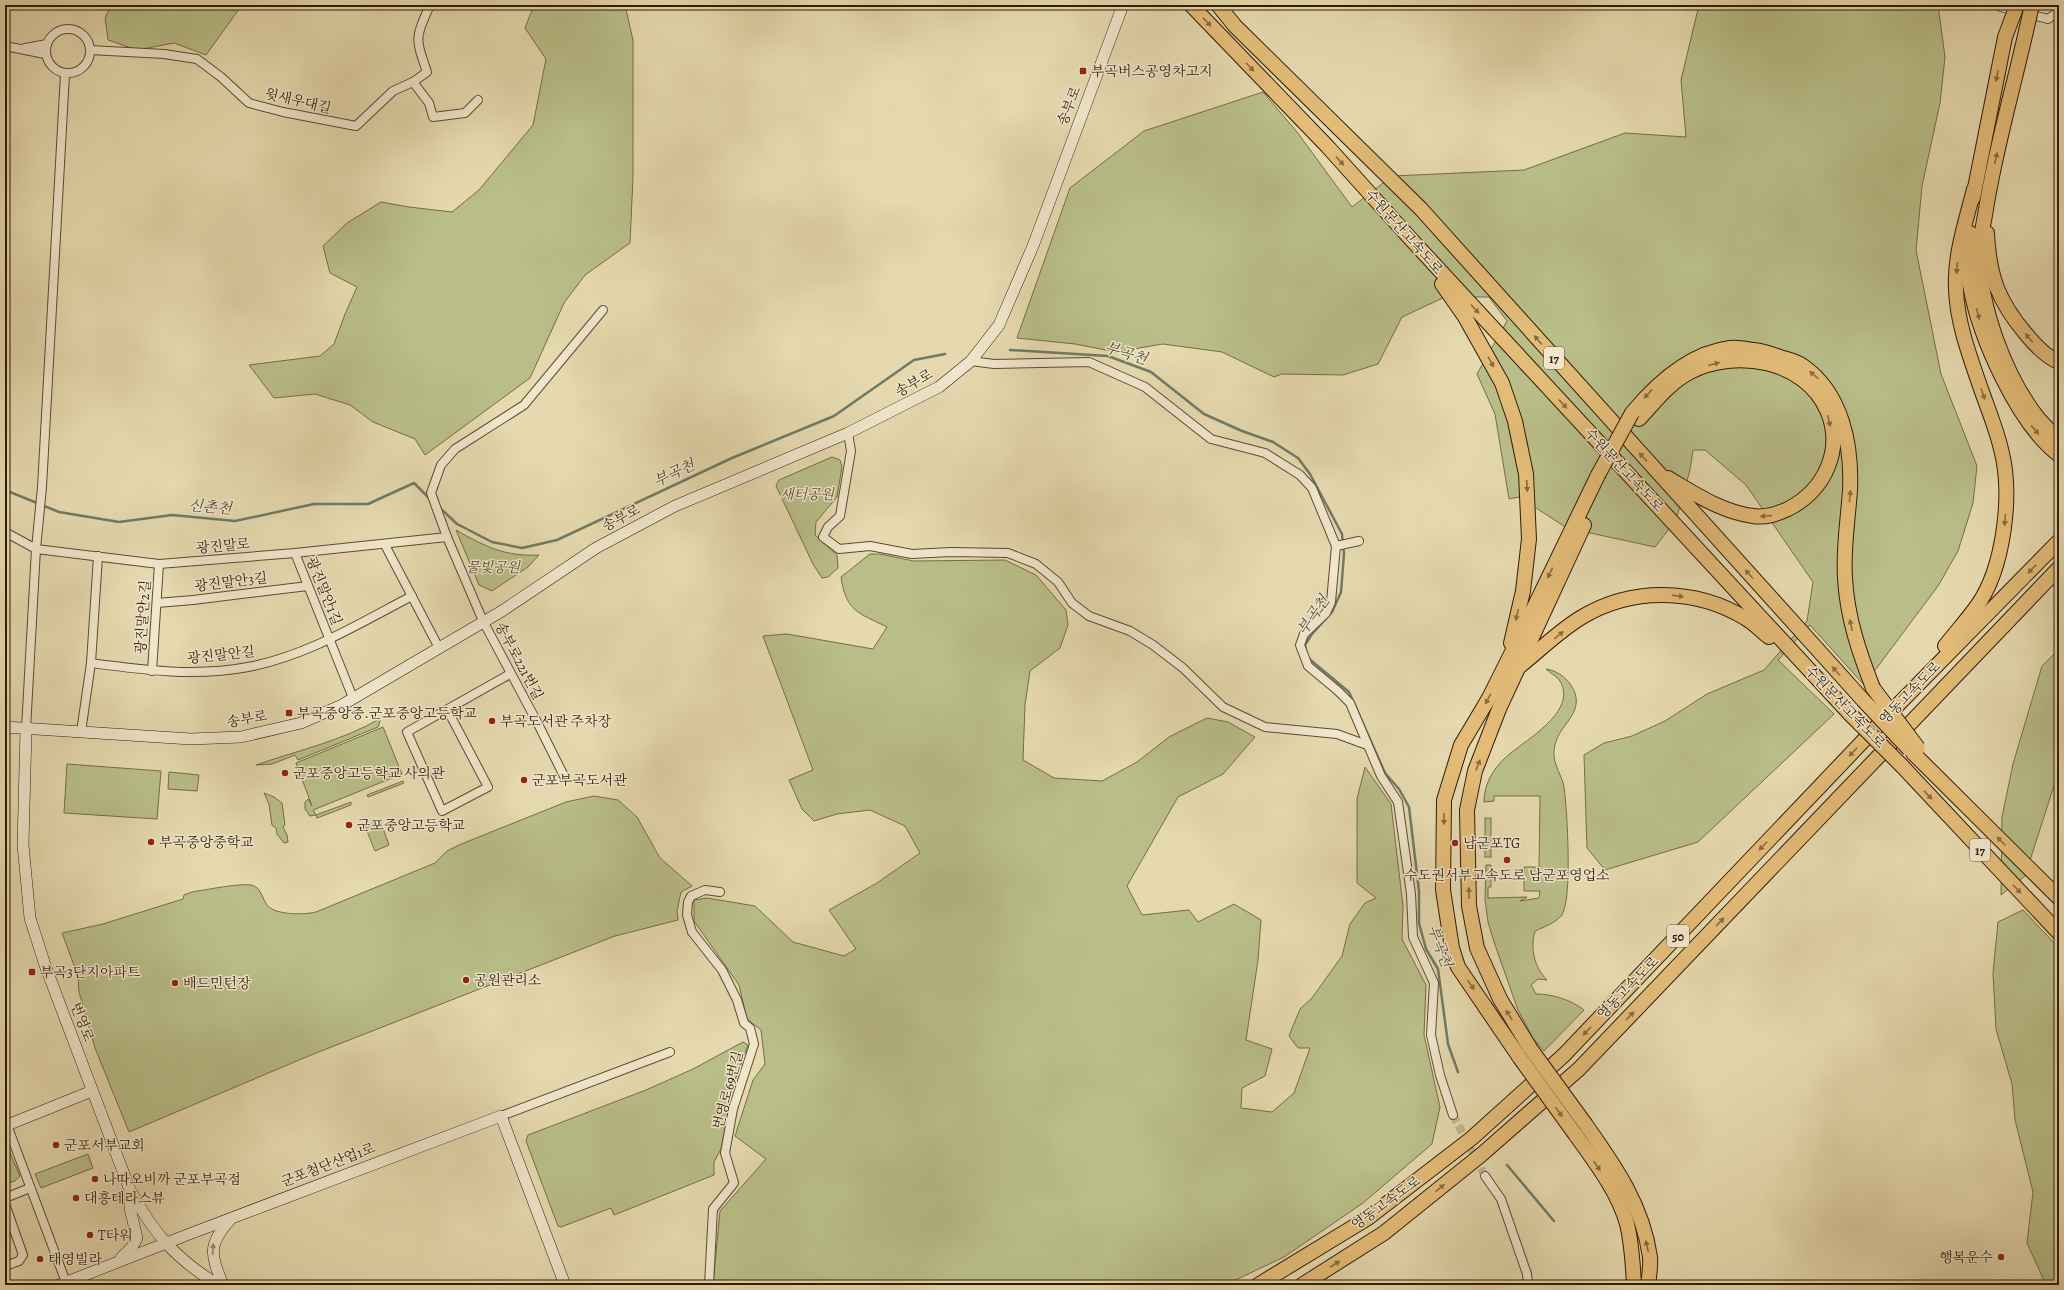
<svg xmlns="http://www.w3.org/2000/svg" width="2064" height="1290" font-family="Alegreya,'Noto Serif KR',serif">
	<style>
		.green { fill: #b9be88; stroke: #756c48 }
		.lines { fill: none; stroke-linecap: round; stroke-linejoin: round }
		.stream { stroke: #6e7b66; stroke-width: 2.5 }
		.street-tunnel { stroke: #c2b38d; stroke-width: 8; stroke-dasharray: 8 4; stroke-linecap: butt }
		.street-casing { stroke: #5e4a31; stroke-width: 10 }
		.secondary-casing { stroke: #311a07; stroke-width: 12 }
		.highway-casing { stroke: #311a07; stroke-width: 16 }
		.street { stroke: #efe6cb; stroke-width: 8 }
		.secondary { stroke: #efe6cb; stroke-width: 11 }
		.highway { stroke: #e3bc78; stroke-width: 14 }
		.highway-bridge-casing { stroke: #311a07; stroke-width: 16; stroke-linecap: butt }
		.highway-bridge { stroke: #e3bc78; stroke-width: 14 }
		.oneway { fill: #8a6b40 }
		.oneway2 { fill: #9a8a73 }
		.poi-dot { fill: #8f2418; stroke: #efe6cb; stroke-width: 1.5 }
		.labels { text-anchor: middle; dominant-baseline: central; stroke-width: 3; stroke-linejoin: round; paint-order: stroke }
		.shield { fill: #efe6cb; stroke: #6a5742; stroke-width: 1 }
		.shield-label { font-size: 13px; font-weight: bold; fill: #311a07 }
		.poi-label { font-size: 14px; fill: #311a07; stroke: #efe6cb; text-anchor: start }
		.street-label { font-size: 14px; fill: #311a07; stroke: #efe6cb }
		.park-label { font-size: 14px; font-style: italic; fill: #5a4b2e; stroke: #efe6cb }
		.water-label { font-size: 15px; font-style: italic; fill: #504a37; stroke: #efe6cb }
	</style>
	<rect width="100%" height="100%" fill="#e6d9af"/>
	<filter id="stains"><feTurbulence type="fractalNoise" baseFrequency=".005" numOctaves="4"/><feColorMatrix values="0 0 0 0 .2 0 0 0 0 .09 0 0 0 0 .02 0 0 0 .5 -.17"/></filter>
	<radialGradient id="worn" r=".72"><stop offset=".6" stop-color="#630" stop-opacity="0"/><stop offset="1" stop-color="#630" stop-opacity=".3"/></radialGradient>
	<g class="green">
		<polygon points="111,5 242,5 206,55 174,43 137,50 108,40 105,18"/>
		<polygon points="534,5 625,5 633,40 633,177 630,243 585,275 564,303 530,378 425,455 415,439 373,422 350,405 315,394 274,398 249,365 320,356 334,344 345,314 357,287 330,273 323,246 347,223 381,202 409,207 452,212 479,190 533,125 546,59 525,28"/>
		<polygon points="1699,5 1938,5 1945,57 1940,103 1922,186 1916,250 1941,374 1977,466 1973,503 1958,551 1938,586 1864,685 1810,625 1778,660 1834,714 1698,842 1605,870 1587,848 1584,755 1604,743 1632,736 1665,721 1707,694 1764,670 1807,621 1813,582 1746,485 1705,450 1693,450 1690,470 1676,520 1655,547 1567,528 1519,497 1509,499 1495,414 1477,374 1507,321 1489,297 1445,297 1402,317 1378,364 1343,375 1282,374 1274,377 1222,352 1163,344 1116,352 1075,344 1017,338 1070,188 1144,131 1263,92 1297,132 1352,207 1392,176 1524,170 1625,133 1686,137 1681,80"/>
		<polygon points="832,457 840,460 842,467 837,497 816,522 815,535 837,555 838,568 828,577 822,578 813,564 776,486 779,480"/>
		<path d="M456 530C484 546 505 557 539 555L528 567 492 591 479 585Z"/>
		<path d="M870 554H880L914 561 1005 560 1036 575 1066 610 1068 625 1060 648 1030 671 1025 705 1023 760 1054 778 1102 781 1137 762 1169 737 1207 718 1228 722 1255 737 1223 774 1178 797 1127 886 1142 915 1189 910 1198 922 1234 904 1261 920 1258 960 1246 1040 1272 1049 1265 1076 1242 1088 1241 1108 1272 1112 1294 1093 1310 1048H1298L1289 1036 1300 1009 1312 998 1342 956 1350 924 1365 903 1376 898 1357 883V799L1365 767 1391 804 1403 906 1402 939 1426 985 1424 1035 1440 1107 1432 1144 1363 1203 1284 1257 1225 1285H925L918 1283 885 1285H713L720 1211 766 1159 735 1136 753 1080 765 1064 761 1030 747 1019 739 985 694 921V900L707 898 755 906 793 942 844 956 856 949 829 910 877 883 920 853 905 826 870 810 837 814 814 821 802 809 789 780 813 770 763 636 787 634 873 649 887 627C859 613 846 612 841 577Z"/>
		<polygon points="2059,649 2059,770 2025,876 2001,895 2002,817 2013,764 2042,666"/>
		<path d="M1546 669C1559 671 1570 680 1575 693 1583 718 1552 727 1554 756 1555 767 1562 776 1564 787 1567 807 1573 903 1561 916 1555 923 1544 927 1535 931 1530 948 1534 967 1547 980L1538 979 1531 985 1536 994C1553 994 1571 1000 1584 1010L1544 1051 1533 1038 1518 1010 1494 942 1488 922 1485 899 1486 865H1491V887H1488V898L1527 897 1520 901 1539 898 1540 891H1524V867H1539L1540 796H1494V801L1484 802C1484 784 1493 769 1506 757 1525 740 1578 712 1560 681 1557 676 1550 673 1546 669Z"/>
		<path d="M381 718 378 727 298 760 295 755 272 764 256 765C299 750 342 741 381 718Z"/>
		<polygon points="383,727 402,774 313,810 316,815 351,802 351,805 317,818 316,815 310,816 305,809 305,802 308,799 312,806 296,763"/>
		<polygon points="67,764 161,771 157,819 64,813"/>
		<polygon points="169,772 199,775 197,791 168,789"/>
		<polygon points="403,781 404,783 368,797 367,795"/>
		<polygon points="264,793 274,797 282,803 285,825 283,827 287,835 288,842 284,843 277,834 276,828 272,825 269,804"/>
		<path d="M594 796 618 800 637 817 660 858 692 886 681 892 677 911 678 920 615 936 311 1055 129 1132 95 1048 79 992 78 976 62 933 103 924 183 899 184 895 192 892C205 890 240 883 251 885 262 887 262 900 268 906 276 915 304 915 316 912L435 863 447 851 459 845 566 802Z"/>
		<rect x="1485" y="818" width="6" height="39"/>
		<polygon points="380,820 389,845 375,851 365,826"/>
		<polygon points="2023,910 2059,948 2059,1285 2046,1285 2027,1243 2033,1192 2015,1120 2012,1084 1996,1029 1993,973 1998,922"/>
		<polygon points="743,1042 748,1045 734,1083 721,1149 714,1162 714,1175 614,1215 611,1208 561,1227 558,1226 526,1141 528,1135 646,1090 693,1069"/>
		<polygon points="5,1147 9,1151 20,1176 15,1181 5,1184"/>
		<polygon points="88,1154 93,1168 41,1188 35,1174"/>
	</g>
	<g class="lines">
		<g class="stream">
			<polyline points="1010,350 1108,356 1151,372 1204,414 1242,431 1273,442 1298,458 1310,474 1342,534 1344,554 1341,592 1332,612 1312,634 1305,645 1306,650"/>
			<polyline points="5,487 10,492 59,512 119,522 172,515 235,521 314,504 368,504 414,483 429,498"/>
			<polyline points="439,507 457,524 492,542 522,548 557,540 732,458 834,416 914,360 945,354"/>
			<polyline points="1307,657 1349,692 1385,773 1399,789 1409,807 1419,891 1419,923 1426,949 1438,969 1448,1044 1458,1072"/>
			<polyline points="1507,1165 1554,1221"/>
		</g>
		<polyline class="street-tunnel" points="1453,1115 1485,1176"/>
		<g class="street-casing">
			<g id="street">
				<polyline points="2001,5 2001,7 2048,19 2059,11"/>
				<circle cx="68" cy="51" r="22"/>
				<polyline points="5,46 45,54"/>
				<polyline points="25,48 47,44"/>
				<path d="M90 50 164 54 197 59 221 77 249 103 283 112 356 126 393 91 413 82 427 72C415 37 415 39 430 5"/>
				<polyline points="413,82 429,103 433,117 465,113 478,100"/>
				<polyline points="971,361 994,364 1089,362 1145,387 1211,439 1265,453 1300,475 1312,488 1336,546 1331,602 1326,613 1304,634 1300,645 1308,666 1338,691 1350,703 1381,776 1398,802 1411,894 1413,937 1434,983 1431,1035 1440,1075 1453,1115"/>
				<polyline points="848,433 851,451 840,516 828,527 823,537 839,549 870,546 912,554 951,552 1008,553 1036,564 1058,582 1072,603 1089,616 1130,631 1153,645 1183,668 1223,707 1265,727 1337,734 1367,745"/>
				<polyline points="5,532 36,549 159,564 295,553 447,537"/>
				<polyline points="385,545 439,648"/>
				<polyline points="1336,546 1359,541"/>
				<polyline points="295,553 353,698"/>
				<polyline points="157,603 193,600 308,586"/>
				<path d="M91 663C144 670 196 677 248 667 307 656 360 623 412 596"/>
				<polyline points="152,671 159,564"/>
				<polyline points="448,711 488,787 442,811 407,732 510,674"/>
				<polyline points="26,729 36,549 42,487 65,74"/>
				<polyline points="81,732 91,663 98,556"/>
				<polyline points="565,778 537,722 483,621 447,537 431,493 441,465 455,449 524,405 603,310"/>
				<polyline points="501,1116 670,1052"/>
				<polyline points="7,1125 67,1285"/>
				<polyline points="1485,1176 1501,1199 1527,1274 1528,1285"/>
				<polyline points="5,1195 10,1196 30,1188"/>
				<polyline points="5,1204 23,1255 19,1261 5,1266"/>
				<polyline points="709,1285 713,1209 734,1183 725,1153 733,1109 754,1044 750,1028 744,1023 737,1000 722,970 692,932 687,915 688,902 691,896 705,890 720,892"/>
			</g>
		</g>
		<g class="secondary-casing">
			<g id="secondary">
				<polyline points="5,727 191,739 241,737 301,723 342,705 502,611 596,548 675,506 848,433 939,387 971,361 999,325 1033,246 1123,5"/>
				<path d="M26 729 23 845 30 918 45 965 130 1190C154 1234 175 1258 218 1285"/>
				<polyline points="5,1126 92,1091"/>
				<polyline points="121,1258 132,1247 137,1238 130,1208 130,1192"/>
				<polyline points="59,1285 192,1233 501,1116 565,1285"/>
				<path d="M223 1285C211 1255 207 1245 230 1220"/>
			</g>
		</g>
		<g class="highway-casing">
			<g id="highway">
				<polyline points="1191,5 1327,146 1408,236 1850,714"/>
				<polyline points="1218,5 1235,26 1421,209 1863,700"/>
				<path d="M2024 40C2011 96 1995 152 1986 209 1984 224 1979 240 1979 254 1980 307 2005 376 2038 418 2045 426 2052 433 2059 440"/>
				<polyline points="1973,198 2005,37"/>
				<path d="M1970 233C1969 249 1967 268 1970 285 1979 336 2017 423 2059 455"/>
				<path d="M1987 233C1989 276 1998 301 2026 334 2035 345 2046 357 2059 362"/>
				<polyline points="1442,284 1465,317 1502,383 1515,421 1526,474 1529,539 1523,591 1511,643"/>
				<path d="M1632 413C1657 383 1690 353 1730 348 1738 347 1747 349 1754 350 1764 351 1774 355 1783 358 1790 360 1798 362 1803 366 1842 393 1852 445 1850 490 1848 520 1843 548 1845 578 1847 617 1859 652 1873 688"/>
				<path d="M1639 419C1655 402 1669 383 1690 372 1735 349 1804 359 1827 410 1844 449 1825 490 1788 509 1777 514 1766 518 1753 516 1722 512 1695 494 1668 478"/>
				<path d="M1945 646C1955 633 1967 620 1977 606 2004 568 2013 494 2001 449 1996 428 1988 409 1981 389 1970 357 1957 323 1956 289 1954 256 1966 221 1974 189"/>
				<path d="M1520 666C1540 650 1560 630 1582 617 1632 587 1695 588 1745 618 1753 622 1761 631 1769 637"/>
				<polyline points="1913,753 2059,898"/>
				<polyline points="1902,766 2059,933"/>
				<polyline points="1530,1048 1500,999 1477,948 1469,906 1467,810 1475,771 1499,709 1584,525"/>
				<polyline points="1520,1058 1458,967 1452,948 1443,890 1444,800 1461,745 1489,698 1526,624 1598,475"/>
				<path d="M1586 1125C1615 1166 1643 1206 1650 1257 1651 1266 1649 1276 1648 1285"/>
				<path d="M1575 1134C1594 1161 1618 1191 1627 1224 1632 1244 1633 1265 1634 1285"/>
				<polyline points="1258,1285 1368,1218 1472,1138 1564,1055 1886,717 2059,541"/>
				<polyline points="1302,1285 1384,1233 1481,1155 1579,1069 2059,568"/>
			</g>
		</g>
		<use href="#street" class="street"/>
		<use href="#secondary" class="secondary"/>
		<use href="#highway" class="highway"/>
		<g class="highway-bridge-casing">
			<g id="highway-bridge">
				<polyline points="2005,37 2017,5"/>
				<polyline points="2024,40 2032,5"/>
				<polyline points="1598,475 1632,413"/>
				<polyline points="1873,688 1918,748"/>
				<polyline points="1863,700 1909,749"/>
				<polyline points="1850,714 1902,766"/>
				<polyline points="1530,1048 1586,1125"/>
				<polyline points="1520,1058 1575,1134"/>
			</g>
		</g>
		<use href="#highway-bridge" class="highway-bridge"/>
	</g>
	<defs><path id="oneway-solid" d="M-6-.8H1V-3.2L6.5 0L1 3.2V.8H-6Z"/></defs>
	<g class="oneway">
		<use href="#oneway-solid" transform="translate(1207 22) rotate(47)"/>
		<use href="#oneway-solid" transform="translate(1250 67) rotate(46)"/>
		<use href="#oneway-solid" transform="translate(1997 76) rotate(102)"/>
		<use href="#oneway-solid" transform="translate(1996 158) rotate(-77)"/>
		<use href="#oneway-solid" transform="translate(1340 161) rotate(48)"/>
		<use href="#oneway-solid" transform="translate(1957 268) rotate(95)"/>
		<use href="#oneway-solid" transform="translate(1475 309) rotate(47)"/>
		<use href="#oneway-solid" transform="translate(1978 314) rotate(75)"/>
		<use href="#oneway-solid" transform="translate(2029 338) rotate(-130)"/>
		<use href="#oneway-solid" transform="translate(1538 340) rotate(-131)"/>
		<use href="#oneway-solid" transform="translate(1491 362) rotate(61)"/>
		<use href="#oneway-solid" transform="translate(1714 364) rotate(-15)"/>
		<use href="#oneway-solid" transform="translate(1814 375) rotate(-140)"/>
		<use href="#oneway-solid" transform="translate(1648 394) rotate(133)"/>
		<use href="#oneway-solid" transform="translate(1983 394) rotate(71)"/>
		<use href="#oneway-solid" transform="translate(1563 404) rotate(47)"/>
		<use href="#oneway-solid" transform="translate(1829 421) rotate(77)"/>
		<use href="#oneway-solid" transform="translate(2035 430) rotate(49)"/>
		<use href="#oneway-solid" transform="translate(1643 457) rotate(-132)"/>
		<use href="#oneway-solid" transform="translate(1527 486) rotate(87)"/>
		<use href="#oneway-solid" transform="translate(1850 496) rotate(-85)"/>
		<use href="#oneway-solid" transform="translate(1766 516) rotate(176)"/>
		<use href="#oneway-solid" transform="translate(2005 520) rotate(95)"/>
		<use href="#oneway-solid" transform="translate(2032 569) rotate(134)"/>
		<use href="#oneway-solid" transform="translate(1550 573) rotate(116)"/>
		<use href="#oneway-solid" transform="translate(1749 574) rotate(-132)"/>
		<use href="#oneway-solid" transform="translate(1678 596) rotate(8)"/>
		<use href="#oneway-solid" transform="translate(1517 615) rotate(103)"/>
		<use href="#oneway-solid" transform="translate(1851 625) rotate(-102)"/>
		<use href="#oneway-solid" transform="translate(1559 635) rotate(-39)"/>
		<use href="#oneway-solid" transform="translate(1836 671) rotate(-132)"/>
		<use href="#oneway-solid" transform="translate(1488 699) rotate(118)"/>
		<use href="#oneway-solid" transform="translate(1853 752) rotate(134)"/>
		<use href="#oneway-solid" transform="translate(1478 765) rotate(-69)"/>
		<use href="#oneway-solid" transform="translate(1928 795) rotate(47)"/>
		<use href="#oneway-solid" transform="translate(1444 819) rotate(90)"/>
		<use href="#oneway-solid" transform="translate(2001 841) rotate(-135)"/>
		<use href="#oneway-solid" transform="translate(1763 846) rotate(134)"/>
		<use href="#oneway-solid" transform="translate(2017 889) rotate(46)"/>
		<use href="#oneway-solid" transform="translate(1469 893) rotate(-91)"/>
		<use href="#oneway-solid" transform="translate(1720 922) rotate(-46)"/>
		<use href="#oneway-solid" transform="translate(1471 985) rotate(55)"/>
		<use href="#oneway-solid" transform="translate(1509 1015) rotate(-122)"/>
		<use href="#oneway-solid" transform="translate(1630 1016) rotate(-46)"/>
		<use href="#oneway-solid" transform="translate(1587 1031) rotate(134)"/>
		<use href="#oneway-solid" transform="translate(1559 1112) rotate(54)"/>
		<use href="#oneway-solid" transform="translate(1597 1166) rotate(55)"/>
		<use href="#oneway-solid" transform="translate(1440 1188) rotate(-39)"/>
		<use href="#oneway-solid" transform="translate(1647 1246) rotate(-103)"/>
		<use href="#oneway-solid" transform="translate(1335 1264) rotate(-33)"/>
	</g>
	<use class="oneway2" href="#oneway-solid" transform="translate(213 1249) rotate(-86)"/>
	<g class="poi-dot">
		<rect x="1079" y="67" width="8" height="8" rx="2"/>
		<rect x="285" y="709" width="8" height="8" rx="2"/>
		<circle cx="492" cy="721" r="4"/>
		<circle cx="285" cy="773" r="4"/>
		<circle cx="524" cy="780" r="4"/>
		<circle cx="349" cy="825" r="4"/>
		<circle cx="151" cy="842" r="4"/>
		<circle cx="1455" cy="843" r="4"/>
		<circle cx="1507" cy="860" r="4"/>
		<rect x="28" y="968" width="8" height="8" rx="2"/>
		<circle cx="466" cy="980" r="4"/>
		<circle cx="175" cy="983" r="4"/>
		<circle cx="56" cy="1145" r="4"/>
		<circle cx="95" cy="1179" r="4"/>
		<circle cx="76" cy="1198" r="4"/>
		<circle cx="90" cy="1235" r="4"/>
		<circle cx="2001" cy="1257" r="4"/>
		<circle cx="40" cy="1259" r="4"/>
	</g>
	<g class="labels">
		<g class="shield">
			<rect x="1544" y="347" width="20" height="22" rx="3"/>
			<rect x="1970" y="839" width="20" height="22" rx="3"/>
			<rect x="1667" y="925" width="22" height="22" rx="3"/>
		</g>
		<g class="shield-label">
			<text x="1554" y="358">17</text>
			<text x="1980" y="850">17</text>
			<text x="1678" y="936">50</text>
		</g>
		<g class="poi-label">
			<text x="1091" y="71">부곡버스공영차고지</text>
			<text x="297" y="713">부곡중앙중.군포중앙고등학교</text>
			<text x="500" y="721">부곡도서관 주차장</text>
			<text x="293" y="773">군포중앙고등학교 사의관</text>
			<text x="532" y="780">군포부곡도서관</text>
			<text x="357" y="825">군포중앙고등학교</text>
			<text x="159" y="842">부곡중앙중학교</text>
			<text x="1463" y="843">남군포TG</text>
			<text x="1507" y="875" text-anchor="middle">수도권서부고속도로 남군포영업소</text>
			<text x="40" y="972">부곡3단지아파트</text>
			<text x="474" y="980">공원관리소</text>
			<text x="183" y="983">배드민턴장</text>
			<text x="64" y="1145">군포서부교회</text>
			<text x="103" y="1179">나따오비까 군포부곡점</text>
			<text x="84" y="1198">대흥테라스뷰</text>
			<text x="98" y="1235">T타워</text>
			<text x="1993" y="1257" text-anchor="end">행복운수</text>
			<text x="48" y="1259">태영빌라</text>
		</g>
		<g class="street-label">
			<text transform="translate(298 101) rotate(13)">윗새우대길</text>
			<text transform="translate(1069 106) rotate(-69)">송부로</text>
			<text transform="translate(1404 232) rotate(48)">수원문산고속도로</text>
			<text transform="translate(914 383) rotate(-30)">송부로</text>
			<text transform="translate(1624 470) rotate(47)">수원문산고속도로</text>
			<text transform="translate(621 518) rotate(-28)">송부로</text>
			<text transform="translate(223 546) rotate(-5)">광진말로</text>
			<text transform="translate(231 582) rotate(-7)">광진말안3길</text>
			<text transform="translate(324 591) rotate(68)">광진말안1길</text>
			<text transform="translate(143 617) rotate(-86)">광진말안2길</text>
			<text transform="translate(221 655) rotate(-6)">광진말안길</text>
			<text transform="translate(519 661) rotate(62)">송부로221번길</text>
			<text transform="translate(1910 693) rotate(-46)">영동고속도로</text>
			<text transform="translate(1845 707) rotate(46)">수원문산고속도로</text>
			<text transform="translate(247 719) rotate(-10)">송부로</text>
			<text transform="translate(1628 988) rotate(-46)">영동고속도로</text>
			<text transform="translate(82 1022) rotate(69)">번영로</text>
			<text transform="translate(728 1090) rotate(-75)">번영로69번길</text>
			<text transform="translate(328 1165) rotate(-21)">군포첨단산업1로</text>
			<text transform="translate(1386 1203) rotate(-36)">영동고속도로</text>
		</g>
		<g class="park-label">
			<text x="807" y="494">새터공원</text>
			<text x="493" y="567">물빛공원</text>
		</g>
		<g class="water-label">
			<text transform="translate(1126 353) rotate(17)">부곡천</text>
			<text transform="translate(674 473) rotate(-25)">부곡천</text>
			<text transform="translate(210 507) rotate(5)">신촌천</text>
			<text transform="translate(1313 615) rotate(-55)">부곡천</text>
			<text transform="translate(1440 946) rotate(70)">부곡천</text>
		</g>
	</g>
	<rect width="2064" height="1290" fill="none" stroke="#e6d9af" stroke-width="20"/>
	<rect x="6" y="6" width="2052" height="1278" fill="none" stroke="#311a07" stroke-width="2"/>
	<rect x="10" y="10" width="2044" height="1270" fill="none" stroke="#311a07"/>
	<rect width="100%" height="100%" filter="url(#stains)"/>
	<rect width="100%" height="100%" fill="url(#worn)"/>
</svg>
